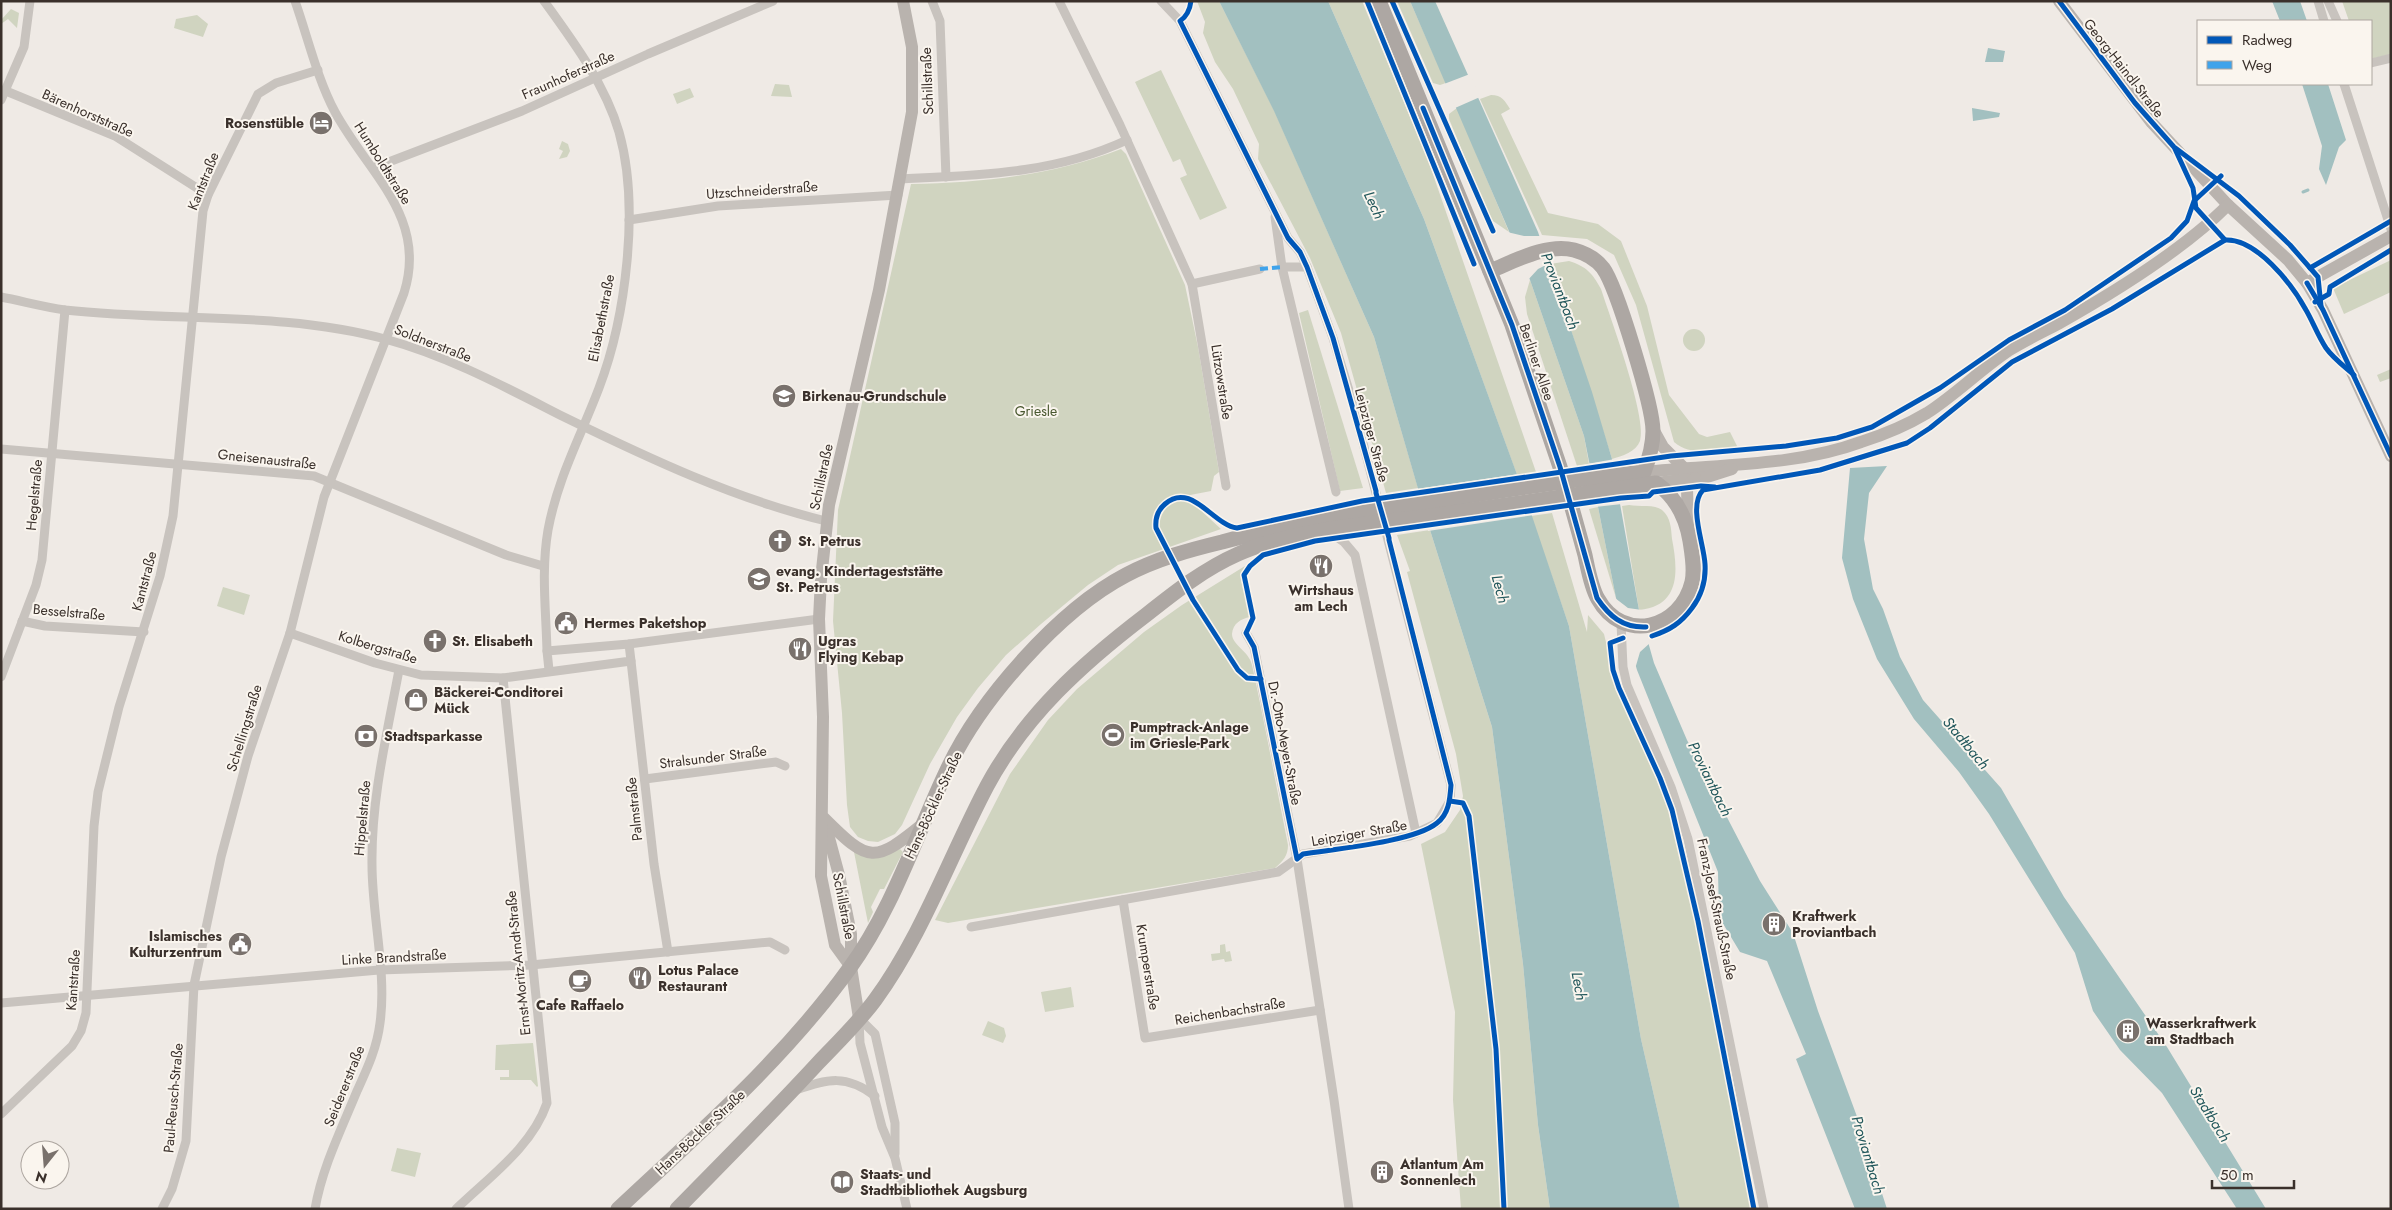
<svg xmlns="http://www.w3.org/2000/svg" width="2392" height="1210" font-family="Jost,sans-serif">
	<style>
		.green { fill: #d0d4c0 }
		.water { fill: #a2c0c0 }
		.pier { fill: #efeae5 }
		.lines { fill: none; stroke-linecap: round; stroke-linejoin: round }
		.stream { stroke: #a2c0c0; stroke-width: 3 }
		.street { stroke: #c8c3be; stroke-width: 9 }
		.secondary { stroke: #b9b3ae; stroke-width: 12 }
		.primary { stroke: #ada7a3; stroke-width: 15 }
		.quiet { stroke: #3fa3eb; stroke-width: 4; stroke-dasharray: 8 4; stroke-linecap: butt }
		.cycleway-casing { stroke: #faf5ee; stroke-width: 8 }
		.cycleway { stroke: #0057b8; stroke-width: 5 }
		.labels { text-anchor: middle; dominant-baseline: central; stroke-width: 4; stroke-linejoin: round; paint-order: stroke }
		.street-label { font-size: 14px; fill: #3a302b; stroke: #faf5ee }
		.poi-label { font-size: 14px; font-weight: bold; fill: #3a302b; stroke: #faf5ee; text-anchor: start }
		.park-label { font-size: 14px; fill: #495830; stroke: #faf5ee }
		.water-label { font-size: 15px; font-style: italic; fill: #21575b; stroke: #faf5ee }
	</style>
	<rect width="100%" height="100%" fill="#efeae5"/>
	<g class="green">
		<polygon points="1197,1 1219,1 1274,110 1374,337 1418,488 1386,493 1341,333 1310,258 1258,159 1259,144 1233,89 1215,62 1203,33 1205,22"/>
		<polygon points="1328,1 1362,1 1428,160 1536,472 1517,475 1424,219"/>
		<polygon points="1397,1 1410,1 1446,83 1440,85 1433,83"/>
		<polygon points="2342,1 2391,1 2391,54 2371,59 2371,21 2349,21"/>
		<polygon points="11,9 19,13 17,28 8,19 1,24 1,20"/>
		<polygon points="197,15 208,24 203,37 174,28 176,19"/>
		<polygon points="1161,70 1227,208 1200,220 1180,178 1187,175 1180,159 1173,162 1135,82"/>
		<polygon points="775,84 789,85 792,97 771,96"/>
		<polygon points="690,88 694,97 677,104 673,94"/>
		<path d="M1491 95C1502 95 1505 101 1510 109L1501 114 1548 213 1598 224 1621 241 1647 306 1669 395 1699 434 1707 437 1730 432 1738 448C1717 450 1691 457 1674 442L1636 305 1614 255 1587 239 1542 235 1480 99Z"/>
		<polygon points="1457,108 1509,232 1493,221 1487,211 1449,119 1449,114"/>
		<polygon points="562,141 568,144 570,151 567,157 559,159 563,151 559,149"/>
		<path d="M1121 149 1126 154 1185 285 1198 347 1219 472 1214 476 1211 491 1185 496 1221 529 1118 565 1088 585 1041 624 1006 655 978 688 957 717 930 764 902 825 895 834 878 842 868 841 858 837 850 827 847 805 842 713 833 621 838 510 911 184C982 183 1054 175 1121 149Z"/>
		<polygon points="2391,260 2391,292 2344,314 2333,288"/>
		<path d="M1569 261C1586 266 1593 274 1601 289 1610 317 1648 419 1640 441 1636 452 1622 456 1612 459L1550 264Z"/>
		<polygon points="1530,280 1584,436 1589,464 1577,466 1527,314 1525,297"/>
		<polygon points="1308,310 1363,488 1340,491 1299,313"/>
		<circle cx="1694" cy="340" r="11"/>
		<polygon points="2391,369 2391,378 2380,382 2377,375"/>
		<path d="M1629 505C1639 507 1655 504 1662 510 1671 518 1671 528 1672 539 1678 570 1681 606 1639 610L1622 506Z"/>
		<polygon points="1598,507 1616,598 1589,509"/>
		<polygon points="1552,513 1587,632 1588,615 1604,634 1617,688 1668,806 1693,909 1752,1209 1680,1209 1641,1039 1569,626 1531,516"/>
		<polygon points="1430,530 1492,727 1523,964 1538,1125 1550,1209 1461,1209 1453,1100 1455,1012 1421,844 1445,832 1460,810 1463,796 1456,754 1407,572 1410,571 1397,535"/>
		<path d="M1245 566 1241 580 1250 617C1241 619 1233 623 1232 634 1232 645 1249 651 1252 665 1265 724 1276 785 1288 845 1288 856 1283 861 1275 868L948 923 935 920 1010 774 1048 720 1077 689 1144 632 1182 605Z"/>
		<polygon points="223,587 250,595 244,615 217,606"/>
		<polygon points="900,849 903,852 884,889 880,889 871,907 873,912 868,923 854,852 881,857"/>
		<polygon points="1225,944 1226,952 1230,951 1232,961 1225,962 1224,959 1212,961 1211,954 1220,953 1220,945"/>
		<polygon points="1071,987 1074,1007 1045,1012 1041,992"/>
		<polygon points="988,1021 1004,1028 1006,1036 1003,1043 982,1035"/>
		<polygon points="533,1043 538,1086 537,1087 531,1080 500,1080 500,1077 509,1077 509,1070 495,1070 496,1045"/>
		<polygon points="397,1148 421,1153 415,1177 391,1171"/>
	</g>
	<g class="water">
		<polygon points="1219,1 1328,1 1424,219 1531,513 1569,626 1641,1039 1680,1209 1550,1209 1538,1125 1523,964 1492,727 1430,530 1374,337 1274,111"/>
		<polygon points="1410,1 1435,1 1538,232 1592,392 1612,459 1639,610 1654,663 1687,740 1760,881 1793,933 1818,1011 1859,1122 1887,1209 1855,1209 1796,1059 1806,1054 1767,961 1740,952 1719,917 1718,872 1637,670 1616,598 1584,436 1549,335 1530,280"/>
		<polygon points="2272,1 2300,1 2307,21 2280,21"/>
		<polygon points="1988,48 2005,51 2003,62 1985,62"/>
		<polygon points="2302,84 2328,84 2346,140 2339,147 2326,185 2319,169 2322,146"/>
		<polygon points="1972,108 2000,113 1999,117 1973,121"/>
		<polygon points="1887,466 1869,493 1864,539 1873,589 1883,609 1900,657 1923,700 2001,788 2064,897 2167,1047 2266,1209 2237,1209 2162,1093 2120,1050 2093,1011 2075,953 1989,814 1959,772 1914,719 1877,659 1853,599 1842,558 1850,468"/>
	</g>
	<g class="pier">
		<polygon points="1470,74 1480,97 1455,108 1444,84"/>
		<polygon points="1507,232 1524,236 1541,236 1550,263 1538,269 1527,281"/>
		<polygon points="1615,459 1622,504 1595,507 1587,464"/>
		<polygon points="1519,474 1534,515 1428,531 1416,489"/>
		<polygon points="1615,598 1628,608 1642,610 1650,643 1640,652 1635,669"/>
	</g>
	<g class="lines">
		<polyline class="stream" points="2303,192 2308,190"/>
		<g class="street">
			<path d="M544 1C573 41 605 84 619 132 640 206 626 317 599 388 580 438 558 477 548 530 541 571 546 610 547 651"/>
			<polyline points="932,1 940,21 946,177"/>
			<polyline points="1059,1 1120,125 1192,284 1226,486"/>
			<polyline points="2318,1 2324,21"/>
			<polyline points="2328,1 2337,21"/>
			<polyline points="2371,63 2391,58"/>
			<polyline points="2344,84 2391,229"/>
			<polyline points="6,91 115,136 208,195"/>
			<polyline points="1,100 24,47 30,1"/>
			<polyline points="373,168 522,111 648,54 773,1"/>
			<path d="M901 179C980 175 1054 174 1127 140"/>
			<polyline points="1275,217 1282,267 1336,492"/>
			<polyline points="629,220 718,206 898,195"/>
			<polyline points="1282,267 1307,267"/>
			<polyline points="1192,284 1260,269"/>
			<path d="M1 297C22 301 44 307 65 310 171 322 282 311 385 339 448 356 507 388 564 417 648 458 735 499 826 521"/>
			<polyline points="1,449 314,476 506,555 543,566"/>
			<polyline points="1328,531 1344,542 1355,555 1416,833"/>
			<polyline points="22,621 45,626 144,632"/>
			<polyline points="1621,623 1623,667 1627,685 1671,787 1688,839 1764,1209"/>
			<polyline points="290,633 375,663 421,675 503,678 631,661 629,644"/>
			<polyline points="1246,633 1254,647 1297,859 1334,1100 1349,1209"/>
			<polyline points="631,661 654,864 668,952"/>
			<polyline points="549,670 547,651 629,644 819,619"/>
			<polyline points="1,677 36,585 42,560 65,310"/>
			<polyline points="645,779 776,762 785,766"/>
			<polyline points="1123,900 1145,1038 1320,1010"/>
			<polyline points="971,927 1278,872 1303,854 1410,836 1437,823 1450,801 1451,785 1352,400 1333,338 1307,267 1300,252 1288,238 1180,21 1161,1"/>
			<polyline points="1,1003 379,970 531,965 770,942 785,950"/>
			<polyline points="859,1018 875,1034 895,1123 895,1154"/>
			<polyline points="859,1019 860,1043 882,1127 895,1158 907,1209"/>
			<path d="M796 1090C828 1079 846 1074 875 1096"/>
			<polyline points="1,1114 72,1046 81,1031 86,1013 94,826 98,792 119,707 160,576 173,516 203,211 208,195 258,94 276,83 318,70"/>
			<path d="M162 1209 172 1189 186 1141 194 985 221 857 248 756 290 633 324 497 404 293C428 217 368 173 335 112 317 78 308 38 295 1"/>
			<path d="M315 1209C322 1168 341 1130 357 1091 367 1069 377 1048 380 1023 387 973 372 916 372 865 371 799 387 734 399 670"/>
			<path d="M456 1209C489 1177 532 1147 547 1103L503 678"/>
		</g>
		<g class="secondary">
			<polyline points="2059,1 2152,123 2228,205 2288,260 2307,283 2323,310 2391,456"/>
			<polyline points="2307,283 2391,236"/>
			<polyline points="1653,429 1663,447 1684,468"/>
			<path d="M1644 472C1716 464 1793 467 1861 442 1883 435 1907 425 1927 413 1955 395 1980 370 2008 351 2024 341 2041 333 2058 324 2113 293 2183 250 2228 205"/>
			<polyline points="1656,483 1707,477 1732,469"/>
			<polyline points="1688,526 1687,488 1695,478"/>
			<path d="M824 818C869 863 874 864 924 823"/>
			<polyline points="828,834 839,875 851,934 851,967 859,1018"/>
			<polyline points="851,967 835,945 821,876 823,717 819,619 821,579 829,505 879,290 912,112 912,47 903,1"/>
		</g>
		<g class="primary">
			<path d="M618 1209C699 1133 784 1059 849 969 893 909 916 835 948 768 980 700 1059 610 1126 575 1156 559 1189 550 1222 542 1288 524 1354 513 1422 503 1496 492 1570 479 1644 472 1649 459 1653 446 1653 431 1653 407 1617 287 1603 268 1596 259 1585 253 1574 250 1547 243 1515 261 1490 271"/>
			<path d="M677 1209C724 1161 772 1113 818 1063 837 1043 858 1023 875 1000 922 936 950 856 987 786 1025 715 1083 663 1146 615 1175 592 1204 569 1238 554 1291 530 1366 524 1423 517 1501 506 1579 494 1656 483 1676 497 1686 517 1690 541 1692 554 1695 569 1692 582 1681 629 1623 644 1598 599 1591 587 1588 569 1585 555 1577 526 1569 496 1560 467L1512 325 1379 1"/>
		</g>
		<polyline class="quiet" points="1260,269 1282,267"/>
		<g class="cycleway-casing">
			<g id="cycleway">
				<path d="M1191 1C1190 9 1186 17 1180 21L1288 238 1300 252 1307 267 1333 338 1376 491V493L1389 538V540L1451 785C1450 799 1449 814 1437 823 1414 842 1334 849 1303 854L1297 859 1254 647 1246 633 1253 618 1244 575 1250 566 1263 555 1315 541 1621 498 1649 496 1653 492 1701 486 1715 487"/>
				<polyline points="1367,1 1474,264"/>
				<polyline points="1392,1 1493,231"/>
				<polyline points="2059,1 2135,103 2174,147 2239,196 2290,245 2318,277 2321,306"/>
				<path d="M1423 108 1512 325 1560 467 1597 598C1609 616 1623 628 1646 627"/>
				<polyline points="2175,149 2193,188 2196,208 2225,240"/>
				<polyline points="2310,268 2391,221"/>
				<polyline points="2307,283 2323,310 2391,456"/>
				<polyline points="2315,302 2329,294 2330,287 2391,250"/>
				<path d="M1652 636C1670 630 1681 623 1692 608 1701 596 1706 580 1705 564 1704 544 1688 505 1703 490L1820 470 1907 443 1930 428 2012 362 2112 309 2225 240C2256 238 2292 284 2306 310 2313 322 2318 336 2326 348 2333 358 2345 367 2354 375"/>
				<polyline points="1623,638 1610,643 1613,670 1619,688 1660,778 1672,810 1698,921 1754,1209"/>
				<path d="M1261 679 1247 678 1238 670 1193 600 1156 528C1155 518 1158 510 1165 504 1191 481 1213 525 1237 528L1362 501 1671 456 1786 446 1837 438 1872 427 1940 388 2009 340 2065 310 2171 238 2187 221 2194 201 2221 176"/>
				<polyline points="1450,801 1463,803 1469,816 1496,1049 1504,1209"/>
			</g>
		</g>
		<use href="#cycleway" class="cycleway"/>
	</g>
	<defs>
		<g id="hotel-disc" transform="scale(1.25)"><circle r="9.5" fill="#79716c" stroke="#faf5ee"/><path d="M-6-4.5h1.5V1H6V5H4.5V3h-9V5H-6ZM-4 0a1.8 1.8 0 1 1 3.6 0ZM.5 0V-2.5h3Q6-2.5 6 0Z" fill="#fff"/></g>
		<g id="school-disc" transform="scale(1.25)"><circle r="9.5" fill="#79716c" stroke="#faf5ee"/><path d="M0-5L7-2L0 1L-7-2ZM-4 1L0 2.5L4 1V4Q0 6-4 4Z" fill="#fff"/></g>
		<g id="church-disc" transform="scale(1.25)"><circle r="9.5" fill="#79716c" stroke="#faf5ee"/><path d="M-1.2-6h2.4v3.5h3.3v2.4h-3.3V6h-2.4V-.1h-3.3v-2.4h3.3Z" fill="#fff"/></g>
		<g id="restaurant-disc" transform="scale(1.25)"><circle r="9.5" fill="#79716c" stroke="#faf5ee"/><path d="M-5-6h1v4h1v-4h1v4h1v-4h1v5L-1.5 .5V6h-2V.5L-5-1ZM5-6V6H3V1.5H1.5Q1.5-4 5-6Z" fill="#fff"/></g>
		<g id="civic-disc" transform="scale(1.25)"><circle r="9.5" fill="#79716c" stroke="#faf5ee"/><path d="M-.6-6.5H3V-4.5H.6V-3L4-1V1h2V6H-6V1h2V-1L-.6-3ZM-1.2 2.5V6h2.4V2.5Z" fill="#fff"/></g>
		<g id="shop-disc" transform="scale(1.25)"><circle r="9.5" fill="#79716c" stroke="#faf5ee"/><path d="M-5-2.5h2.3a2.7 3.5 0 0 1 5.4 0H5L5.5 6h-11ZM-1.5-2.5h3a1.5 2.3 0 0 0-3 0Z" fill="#fff"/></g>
		<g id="stadium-disc" transform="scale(1.25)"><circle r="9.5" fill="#79716c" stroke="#faf5ee"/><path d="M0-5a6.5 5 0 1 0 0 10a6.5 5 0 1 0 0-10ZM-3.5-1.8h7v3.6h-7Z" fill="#fff"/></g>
		<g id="bank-disc" transform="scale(1.25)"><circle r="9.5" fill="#79716c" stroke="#faf5ee"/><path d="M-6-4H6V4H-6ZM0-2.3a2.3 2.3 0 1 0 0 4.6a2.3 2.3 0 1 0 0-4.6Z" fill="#fff"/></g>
		<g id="building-disc" transform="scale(1.25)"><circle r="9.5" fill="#79716c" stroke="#faf5ee"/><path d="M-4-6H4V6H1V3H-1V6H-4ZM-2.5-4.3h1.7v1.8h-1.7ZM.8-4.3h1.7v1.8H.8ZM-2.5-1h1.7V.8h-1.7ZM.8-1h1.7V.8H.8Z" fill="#fff"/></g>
		<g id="cafe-disc" transform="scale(1.25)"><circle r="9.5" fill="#79716c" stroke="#faf5ee"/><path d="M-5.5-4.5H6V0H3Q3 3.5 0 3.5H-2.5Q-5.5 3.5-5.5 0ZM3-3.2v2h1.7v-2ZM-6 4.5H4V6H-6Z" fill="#fff"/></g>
		<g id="library-disc" transform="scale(1.25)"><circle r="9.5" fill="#79716c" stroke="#faf5ee"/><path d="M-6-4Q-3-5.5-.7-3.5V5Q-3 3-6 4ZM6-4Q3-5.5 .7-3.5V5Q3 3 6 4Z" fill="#fff"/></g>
	</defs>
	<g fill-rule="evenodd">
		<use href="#hotel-disc" x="321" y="123"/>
		<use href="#school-disc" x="784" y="396"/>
		<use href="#church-disc" x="780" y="541"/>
		<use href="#restaurant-disc" x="1321" y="566"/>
		<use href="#school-disc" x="759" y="579"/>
		<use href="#civic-disc" x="566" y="623"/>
		<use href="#church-disc" x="435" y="641"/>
		<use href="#restaurant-disc" x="800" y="649"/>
		<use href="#shop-disc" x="416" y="700"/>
		<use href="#stadium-disc" x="1113" y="735"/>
		<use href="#bank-disc" x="366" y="736"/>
		<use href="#building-disc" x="1774" y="924"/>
		<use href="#civic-disc" x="240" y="944"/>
		<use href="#restaurant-disc" x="640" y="978"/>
		<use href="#cafe-disc" x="580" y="981"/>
		<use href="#building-disc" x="2128" y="1031"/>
		<use href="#building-disc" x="1382" y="1172"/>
		<use href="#library-disc" x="842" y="1182"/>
	</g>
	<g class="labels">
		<g class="street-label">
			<text transform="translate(2124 68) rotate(52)">Georg-Haindl-Straße</text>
			<text transform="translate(568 75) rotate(-24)">Fraunhoferstraße</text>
			<text transform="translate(927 81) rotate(-92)">Schillstraße</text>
			<text transform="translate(88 113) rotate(24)">Bärenhorststraße</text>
			<text transform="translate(383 163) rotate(58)">Humboldtstraße</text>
			<text transform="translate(203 181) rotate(-68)">Kantstraße</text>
			<text transform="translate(762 190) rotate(-4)">Utzschneiderstraße</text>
			<text transform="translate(601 318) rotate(-79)">Elisabethstraße</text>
			<text transform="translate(433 343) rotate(21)">Soldnerstraße</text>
			<text transform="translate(1537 362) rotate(71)">Berliner Allee</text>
			<text transform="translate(1222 382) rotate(81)">Lützowstraße</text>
			<text transform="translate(1372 435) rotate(75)">Leipziger Straße</text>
			<text transform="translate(267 459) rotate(6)">Gneisenaustraße</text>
			<text transform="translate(821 477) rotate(-78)">Schillstraße</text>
			<text transform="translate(34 495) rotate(-85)">Hegelstraße</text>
			<text transform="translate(144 581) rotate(-75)">Kantstraße</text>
			<text transform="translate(69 612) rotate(5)">Besselstraße</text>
			<text transform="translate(378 647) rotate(17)">Kolbergstraße</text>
			<text transform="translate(244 728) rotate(-73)">Schellingstraße</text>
			<text transform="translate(1285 743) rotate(79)">Dr.-Otto-Meyer-Straße</text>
			<text transform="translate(713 757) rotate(-7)">Stralsunder Straße</text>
			<text transform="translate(933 805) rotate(-65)">Hans-Böckler-Straße</text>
			<text transform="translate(634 809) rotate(-96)">Palmstraße</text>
			<text transform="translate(362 818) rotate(-85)">Hippelstraße</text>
			<text transform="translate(1359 833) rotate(-10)">Leipziger Straße</text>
			<text transform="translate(844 906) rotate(79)">Schillstraße</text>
			<text transform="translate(1717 909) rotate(78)">Franz-Josef-Strauß-Straße</text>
			<text transform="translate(394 957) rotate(-3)">Linke Brandstraße</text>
			<text transform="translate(518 963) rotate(-96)">Ernst-Moritz-Arndt-Straße</text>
			<text transform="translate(1148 967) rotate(81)">Krumperstraße</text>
			<text transform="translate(73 980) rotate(-86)">Kantstraße</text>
			<text transform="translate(1230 1011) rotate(-9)">Reichenbachstraße</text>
			<text transform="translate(344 1086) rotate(-68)">Seidererstraße</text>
			<text transform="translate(173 1098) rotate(-85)">Paul-Reusch-Straße</text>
			<text transform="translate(700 1132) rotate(-43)">Hans-Böckler-Straße</text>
		</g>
		<g class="poi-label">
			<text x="304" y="123" text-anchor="end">Rosenstüble</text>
			<text x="802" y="396">Birkenau-Grundschule</text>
			<text x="798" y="541">St. Petrus</text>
			<text x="776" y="571">evang. Kindertageststätte<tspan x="776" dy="16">St. Petrus</tspan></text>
			<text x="1321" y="590" text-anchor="middle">Wirtshaus<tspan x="1321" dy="16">am Lech</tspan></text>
			<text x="584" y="623">Hermes Paketshop</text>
			<text x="452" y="641">St. Elisabeth</text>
			<text x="818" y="641">Ugras<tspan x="818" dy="16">Flying Kebap</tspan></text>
			<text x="434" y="692">Bäckerei-Conditorei<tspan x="434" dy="16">Mück</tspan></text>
			<text x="1130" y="727">Pumptrack-Anlage<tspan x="1130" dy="16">im Griesle-Park</tspan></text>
			<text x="384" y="736">Stadtsparkasse</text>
			<text x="1792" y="916">Kraftwerk<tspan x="1792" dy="16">Proviantbach</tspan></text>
			<text x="222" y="936" text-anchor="end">Islamisches<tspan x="222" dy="16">Kulturzentrum</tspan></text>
			<text x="658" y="970">Lotus Palace<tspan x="658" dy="16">Restaurant</tspan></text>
			<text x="580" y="1005" text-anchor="middle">Cafe Raffaelo</text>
			<text x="2146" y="1023">Wasserkraftwerk<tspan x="2146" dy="16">am Stadtbach</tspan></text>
			<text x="1400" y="1164">Atlantum Am<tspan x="1400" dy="16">Sonnenlech</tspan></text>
			<text x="860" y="1174">Staats- und<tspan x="860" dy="16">Stadtbibliothek Augsburg</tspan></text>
		</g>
		<g class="park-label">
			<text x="1036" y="411">Griesle</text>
		</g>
		<g class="water-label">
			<text transform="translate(1374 205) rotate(65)">Lech</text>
			<text transform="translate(1560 291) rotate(69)">Proviantbach</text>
			<text transform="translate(1500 589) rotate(75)">Lech</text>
			<text transform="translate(1966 743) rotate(50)">Stadtbach</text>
			<text transform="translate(1710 779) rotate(64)">Proviantbach</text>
			<text transform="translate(1579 986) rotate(80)">Lech</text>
			<text transform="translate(2210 1114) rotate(58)">Stadtbach</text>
			<text transform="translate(1868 1155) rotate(73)">Proviantbach</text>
		</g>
	</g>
	<rect width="2392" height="1210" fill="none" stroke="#3a302b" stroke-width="5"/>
	<rect x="2197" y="20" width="175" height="65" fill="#faf5ee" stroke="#ada6a0"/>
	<rect x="2207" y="36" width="25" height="8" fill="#0057b8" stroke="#ada6a0"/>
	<text x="2242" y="45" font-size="15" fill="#3a302b">Radweg</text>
	<rect x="2207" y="61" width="25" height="8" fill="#3fa3eb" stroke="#ada6a0"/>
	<text x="2242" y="70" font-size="15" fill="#3a302b">Weg</text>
	<g transform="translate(45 1165) rotate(197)"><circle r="24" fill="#faf5ee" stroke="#ada6a0"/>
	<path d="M0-4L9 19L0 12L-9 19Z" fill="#79716c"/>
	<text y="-8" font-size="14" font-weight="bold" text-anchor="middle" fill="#3a302b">N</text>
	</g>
	<path d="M2212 1180v8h82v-8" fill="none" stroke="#3a302b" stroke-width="2.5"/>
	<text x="2220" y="1180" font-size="15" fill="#3a302b" stroke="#faf5ee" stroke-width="4" paint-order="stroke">50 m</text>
</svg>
